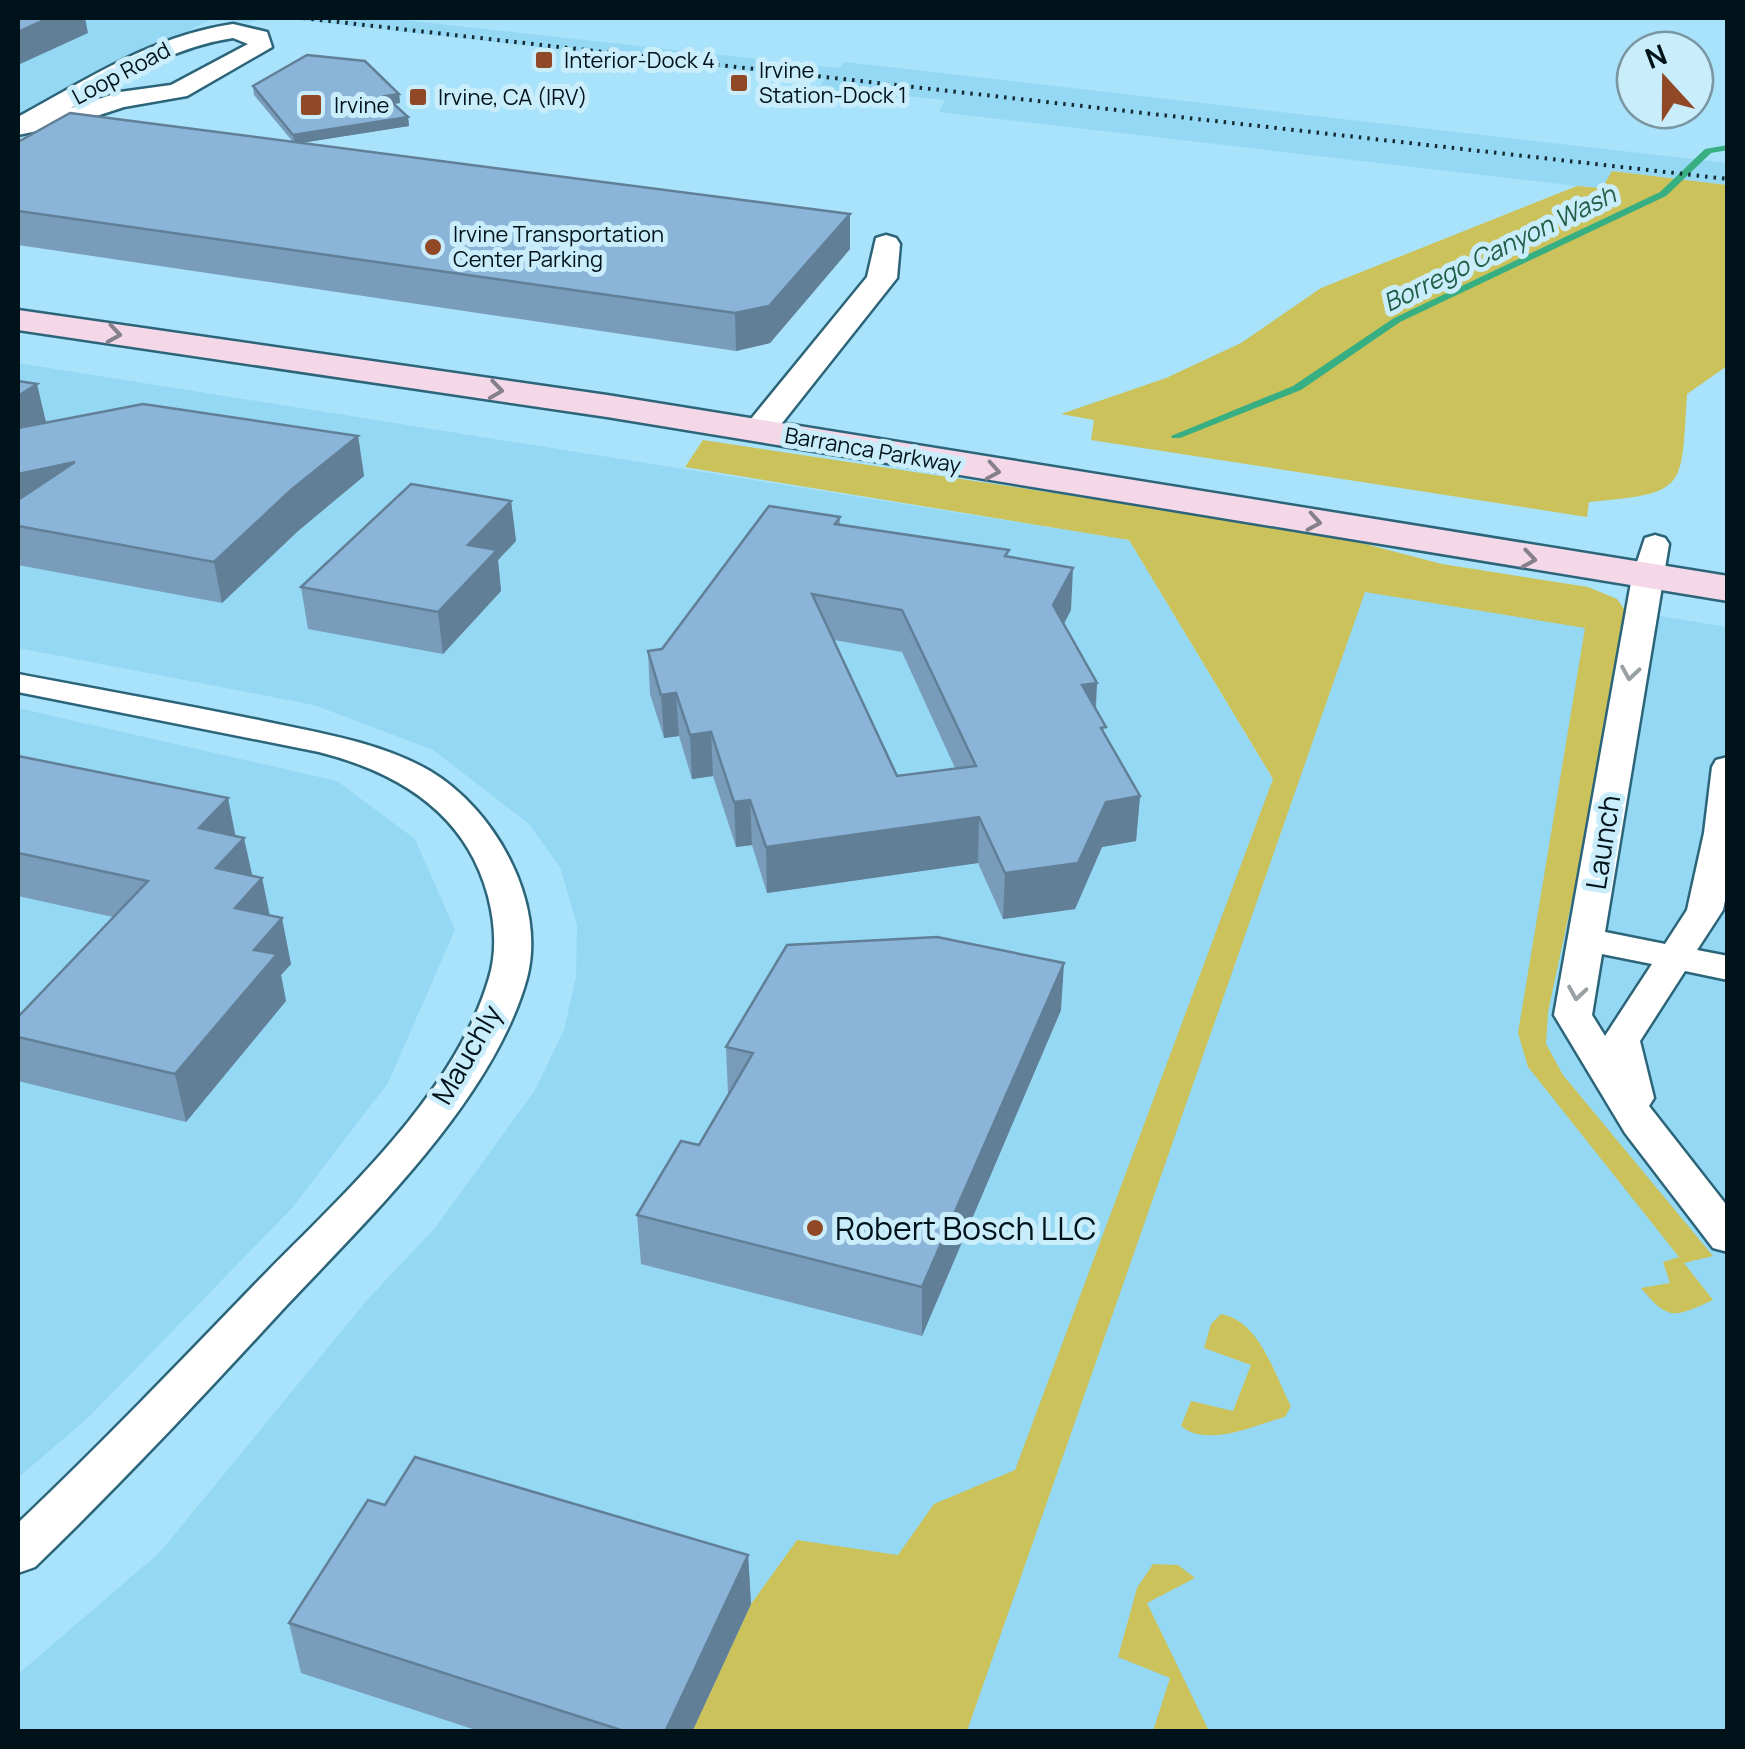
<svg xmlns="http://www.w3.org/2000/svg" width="1745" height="1749" font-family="Manrope,sans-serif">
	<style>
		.built { fill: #95d8f3 }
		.green { fill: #cbc25b }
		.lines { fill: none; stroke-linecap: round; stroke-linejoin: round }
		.stream { fill: #38af83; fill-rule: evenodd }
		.minor-casing { stroke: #2c6579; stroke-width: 5 }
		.tertiary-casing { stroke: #2c6579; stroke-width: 5 }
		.secondary-casing { stroke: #2c6579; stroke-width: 5 }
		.minor { fill: #fff; fill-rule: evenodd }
		.tertiary { fill: #fff; fill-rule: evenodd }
		.secondary { fill: #f4d8e8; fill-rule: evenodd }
		.rail { stroke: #142b35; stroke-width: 4; stroke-dasharray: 2.5 6; stroke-linecap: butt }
		.wall { fill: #789cba; fill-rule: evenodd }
		.shaded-wall { fill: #617f97 }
		.building { fill: #8bb5d8; stroke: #617f97; stroke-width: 2.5; fill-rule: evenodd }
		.oneway { stroke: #867f8c }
		.oneway2 { stroke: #99a1a4 }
		.poi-dot { fill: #904826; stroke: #caedfb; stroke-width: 4 }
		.labels { text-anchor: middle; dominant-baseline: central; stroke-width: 10; stroke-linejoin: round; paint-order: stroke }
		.far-poi-label { font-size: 22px; fill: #00131b; stroke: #caedfb; text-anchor: start }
		.far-street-label { font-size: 22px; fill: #00131b; stroke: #caedfb }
		.far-water-label { font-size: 25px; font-style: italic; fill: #215e46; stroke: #caedfb }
		.street-label { font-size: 28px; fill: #00131b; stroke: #caedfb }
		.near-poi-label { font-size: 32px; fill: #00131b; stroke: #caedfb; text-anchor: start }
	</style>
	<rect width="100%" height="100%" fill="#a9e3fb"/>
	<g class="built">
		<polygon points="18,18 267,18 248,23 211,19 23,118 18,117"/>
		<polygon points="278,18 386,18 838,68 845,62 1727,163 1727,185 1613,171 1602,188 1577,186 939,112 945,100 868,92 834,94 809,88 820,86 825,79"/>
		<polygon points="18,363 1129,540 1272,778 1358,566 1727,627 1727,1731 18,1731 18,1674 160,1552 367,1300 435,1228 535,1090 564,1030 576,977 577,925 560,867 528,823 433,750 314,705 18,648"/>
		<polygon points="18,708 337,781 415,839 455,930 388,1083 292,1208 90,1416 18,1478"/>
	</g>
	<g class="green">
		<path d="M1612 171 1727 185V366L1687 394C1681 490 1688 493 1589 502L1587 517 1091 440 1094 420 1061 414 1166 378 1241 343 1321 288 1577 186 1602 188Z"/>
		<path d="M703 440 1327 534 1442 564 1588 587 1617 599 1632 620 1548 1012 1546 1044 1563 1075 1713 1256 1684 1263 1713 1300C1675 1317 1669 1322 1641 1288L1670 1283 1663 1262 1679 1257 1528 1067 1518 1033 1585 628 1365 592 967 1731H692L751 1604 797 1540 898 1555 934 1504 1015 1470 1273 779 1129 540 685 467Z"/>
		<path d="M1221 1314C1260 1321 1274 1374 1291 1406L1285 1417C1255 1425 1207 1448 1181 1426L1191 1401 1233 1411 1251 1365 1204 1348 1211 1324Z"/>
		<polygon points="1153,1564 1178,1565 1195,1578 1147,1603 1209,1731 1153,1731 1170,1678 1118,1657 1137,1588"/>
	</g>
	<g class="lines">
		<polygon class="stream" points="1728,145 1728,150 1711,153 1666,196 1400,322 1301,390 1180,438 1172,438 1171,436 1293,386 1394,318 1660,192 1705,149"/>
		<g class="minor-casing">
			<g id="minor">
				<path d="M1655 535 1665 538 1669 544 1605 932 1665 944 1687 910 1704 833 1712 767 1716 760 1728 757V887L1723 910 1697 950 1728 956V980L1685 971 1640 1041 1654 1098 1649 1106 1728 1207V1252L1713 1248 1625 1133 1554 1015 1632 577 1645 538ZM1602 954 1652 964 1605 1036 1592 1015Z"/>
				<path d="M18 674C100 690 182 704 263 721 319 733 380 742 430 771 494 809 547 901 527 978 494 1098 371 1216 287 1305 205 1394 122 1483 35 1567L18 1573V1523C100 1445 178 1364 257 1282 340 1197 455 1095 489 978 497 952 495 923 488 896 466 813 398 772 319 752L18 692Z"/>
			</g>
		</g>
		<g class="tertiary-casing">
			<g id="tertiary">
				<path d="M233 24 267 32 272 47 187 96 124 107 75 123 18 135V117C88 79 152 36 233 24ZM233 38 248 44 171 85 120 92 71 108C123 78 173 47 233 38Z"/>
				<polygon points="886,235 896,238 900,244 897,278 771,437 747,437 742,430 867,277 876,238"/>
			</g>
		</g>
		<g class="secondary-casing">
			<polygon id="secondary" points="18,310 607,395 1728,576 1728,601 607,417 18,330"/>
		</g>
		<use href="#minor" class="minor"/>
		<use href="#tertiary" class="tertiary"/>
		<use href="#secondary" class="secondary"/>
		<polyline class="rail" points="303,18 1728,179"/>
	</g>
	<g class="wall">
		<polygon points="253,86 399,94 400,103 393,104 408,117 409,126 300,143 850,249 770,343 736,351 18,245 18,142 293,142 254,95"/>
		<polygon points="18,381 46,423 358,436 364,476 298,531 222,603 18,565"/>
		<polygon points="511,501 516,541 498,560 501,591 443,654 308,629 301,587"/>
		<path d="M840 517V525L1008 557 1071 610 1064 624 1097 683 1096 710 1105 735 1140 796 1136 841 1102 847 1075 909 1003 919 978 863 767 893 752 845 736 847 713 776 692 779 679 736 664 738 650 694 648 651 662 649ZM834 640 902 652 955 768 897 776Z"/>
		<polygon points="18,756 235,836 252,875 262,878 270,915 291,964 281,975 286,1001 186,1122 18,1081 18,1017 113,917 18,896"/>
		<polygon points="1061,1010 922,1336 641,1264 637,1215 699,1145 728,1094 726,1047"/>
		<polygon points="385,1505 748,1555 751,1604 692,1732 482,1732 301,1673 289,1623"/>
	</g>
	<g class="shaded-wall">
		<polygon points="49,18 85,18 88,33 18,65 18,32"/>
		<polygon points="399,94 400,103 387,105 385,96"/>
		<polygon points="408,117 409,126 295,144 293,135"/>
		<polygon points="850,214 850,249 770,343 736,351 735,313"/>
		<polygon points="37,384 46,422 18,440 18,396"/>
		<polygon points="358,436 364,476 298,531 222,603 214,562 291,490"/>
		<polygon points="75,462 18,517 18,474"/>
		<polygon points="511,501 516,541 498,560 501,591 443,654 438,612 468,545"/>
		<polygon points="1073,568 1071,610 1051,647 1053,605"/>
		<polygon points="1097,683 1094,727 1082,685"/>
		<polygon points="676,693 679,736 664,738 661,695"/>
		<polygon points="711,732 713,776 692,779 690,735"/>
		<polygon points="1140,796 1136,841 1102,847 1075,909 1003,919 1005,873 1106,802"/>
		<polygon points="228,798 237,843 199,828"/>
		<polygon points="750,800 752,845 736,847 734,802"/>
		<polygon points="979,817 978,863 767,893 766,847"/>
		<polygon points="244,838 254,883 216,868"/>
		<polygon points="262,878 271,924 235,908"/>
		<polygon points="282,918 291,964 281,975 286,1001 186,1122 175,1074 254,950"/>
		<polygon points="1064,963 1061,1010 922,1336 922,1287"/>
		<polygon points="748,1555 751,1604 692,1732 665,1732"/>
	</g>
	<g class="building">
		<polygon points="18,18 49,18 18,32"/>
		<polygon points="307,55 365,61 399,94 385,96 408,117 293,135 253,86"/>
		<polygon points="70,113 850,214 769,306 735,313 18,211 18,142"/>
		<polygon points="18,381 37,384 18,396"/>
		<polygon points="143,404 358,436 291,490 214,562 18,526 18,500 75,462 18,474 18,428"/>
		<polygon points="411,484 511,501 468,545 497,550 438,612 301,587"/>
		<path d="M769 506 840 517 835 524 1009 550 1005 556 1073 568 1053 605 1097 683 1082 685 1106 727 1101 728 1140 796 1106 802 1078 863 1005 873 979 817 766 847 750 800 734 802 711 732 690 735 676 693 661 695 648 651 662 649ZM812 594 902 610 976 766 897 776Z"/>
		<polygon points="18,756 228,798 199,828 244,838 216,868 262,878 235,908 282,918 254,950 277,954 175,1074 18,1037 18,1017 148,881 18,853"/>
		<polygon points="937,937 1064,963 922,1287 637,1215 681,1141 699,1145 753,1053 726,1047 787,945"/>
		<polygon points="415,1457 748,1555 665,1732 627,1732 289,1623 368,1500 385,1505"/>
	</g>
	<defs><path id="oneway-chevron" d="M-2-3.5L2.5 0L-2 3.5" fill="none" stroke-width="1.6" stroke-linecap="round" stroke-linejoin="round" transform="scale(2.5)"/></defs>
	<g class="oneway">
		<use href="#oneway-chevron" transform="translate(114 334) rotate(9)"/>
		<use href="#oneway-chevron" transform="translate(496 390) rotate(8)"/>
		<use href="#oneway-chevron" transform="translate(993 471) rotate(10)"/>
		<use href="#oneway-chevron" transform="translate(1314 522) rotate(10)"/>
		<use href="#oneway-chevron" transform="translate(1529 559) rotate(9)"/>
	</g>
	<g class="oneway2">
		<use href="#oneway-chevron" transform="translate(1630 673) rotate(99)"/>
		<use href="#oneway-chevron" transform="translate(1577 993) rotate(99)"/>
	</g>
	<g class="poi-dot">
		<rect x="534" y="50" width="20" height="20" rx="5"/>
		<rect x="729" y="73" width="20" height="20" rx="5"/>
		<rect x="408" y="87" width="20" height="20" rx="5"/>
		<rect x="299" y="93" width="24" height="24" rx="5"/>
		<circle cx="433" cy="247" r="10"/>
		<circle cx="815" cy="1228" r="10"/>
	</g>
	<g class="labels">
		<g class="far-poi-label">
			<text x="564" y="60">Interior-Dock 4</text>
			<text x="759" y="70">Irvine<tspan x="759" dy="25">Station-Dock 1</tspan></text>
			<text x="438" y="97">Irvine, CA (IRV)</text>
			<text x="334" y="105">Irvine</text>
			<text x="453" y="234">Irvine Transportation<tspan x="453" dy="25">Center Parking</tspan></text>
		</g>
		<g class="far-street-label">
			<text transform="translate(121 73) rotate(-28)">Loop Road</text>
			<text transform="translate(873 450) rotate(10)">Barranca Parkway</text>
		</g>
		<g class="far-water-label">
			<text transform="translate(1499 248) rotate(-26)">Borrego Canyon Wash</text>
		</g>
		<g class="street-label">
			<text transform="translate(1602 842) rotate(-81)">Launch</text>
			<text transform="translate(466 1054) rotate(-60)">Mauchly</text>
		</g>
		<g class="near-poi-label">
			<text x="835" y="1228">Robert Bosch LLC</text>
		</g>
	</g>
	<rect width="1745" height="1749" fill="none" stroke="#00131b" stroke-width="40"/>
	<g transform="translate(1665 80) rotate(339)"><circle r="48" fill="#caedfb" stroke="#7996a1" stroke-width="2.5"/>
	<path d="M0-8L18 38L0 25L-18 38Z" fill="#904826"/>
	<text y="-15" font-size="28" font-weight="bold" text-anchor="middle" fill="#00131b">N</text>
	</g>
</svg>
